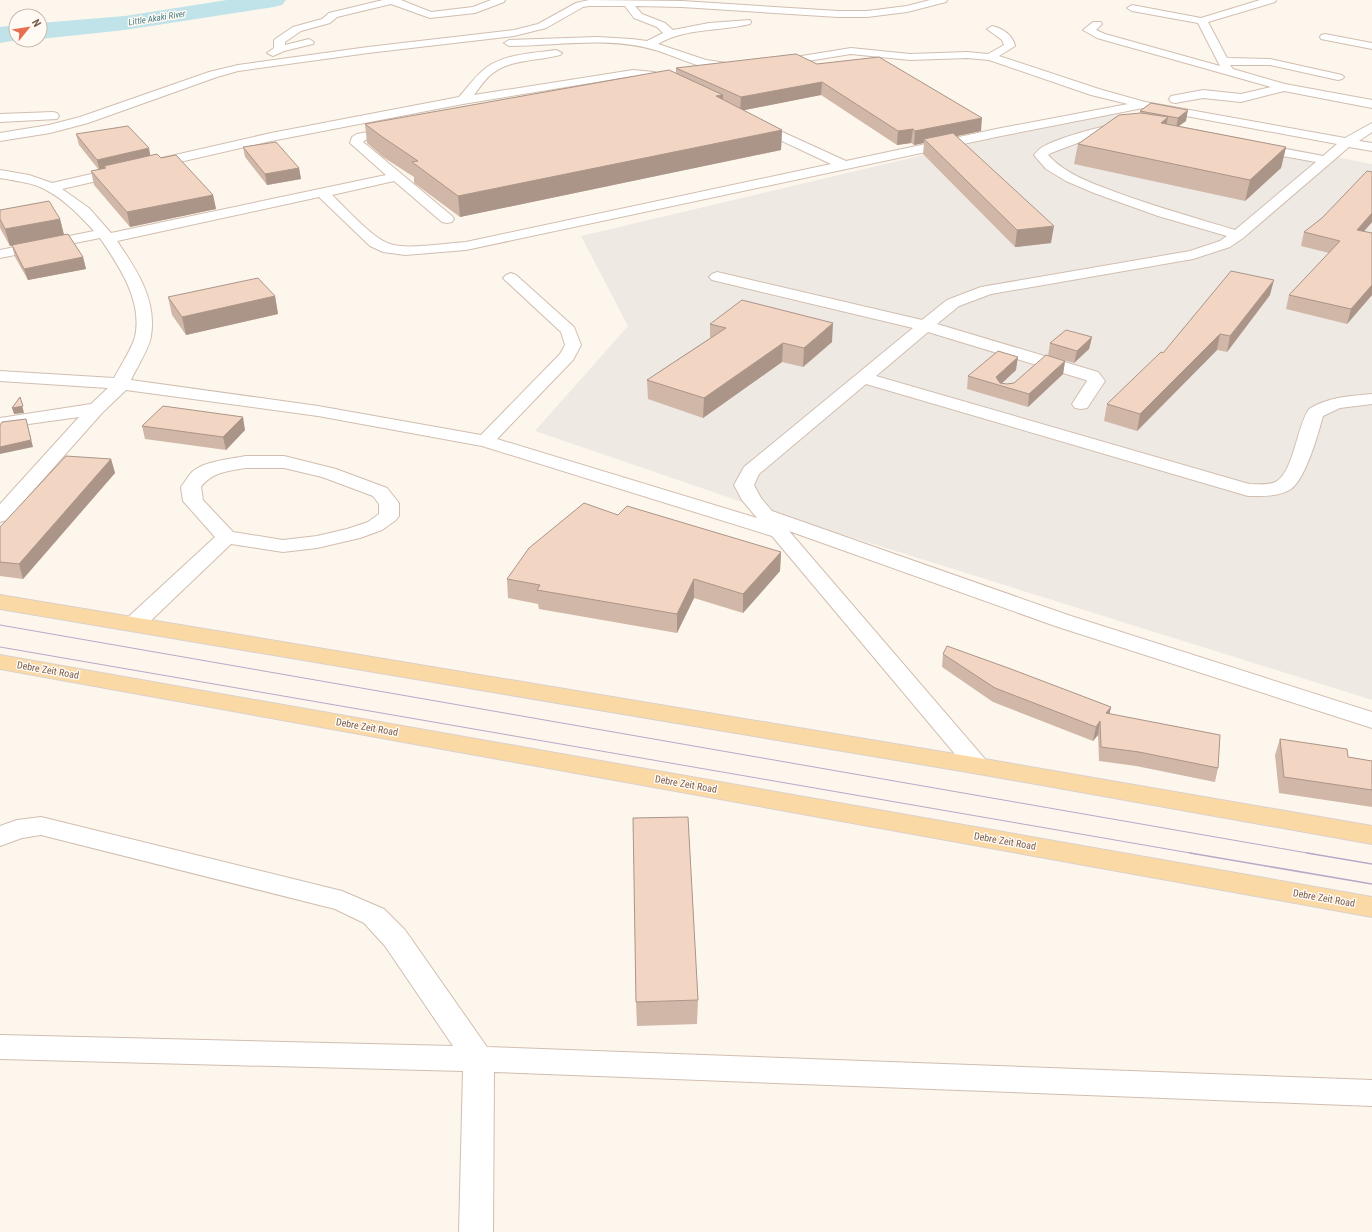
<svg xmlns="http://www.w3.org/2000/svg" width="1372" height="1232" font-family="'Roboto Condensed',sans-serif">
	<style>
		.industrial { fill: #efe9e4 }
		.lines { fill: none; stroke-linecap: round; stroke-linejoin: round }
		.river { fill: #bfe3e8; fill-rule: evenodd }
		.minor-casing { stroke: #d1beb0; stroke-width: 2 }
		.major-casing { stroke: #dad1cd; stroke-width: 2 }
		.minor { fill: #fff; fill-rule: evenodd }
		.major { fill: #fbd9a5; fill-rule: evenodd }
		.tram-far1 { stroke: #b9a8c9; stroke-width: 1 }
		.tram { stroke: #b9a8c9; stroke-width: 1.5 }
		.wall { fill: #d1b7a8 }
		.shaded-wall { fill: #aa9588 }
		.building { fill: #f3d5c3; stroke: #aa9588 }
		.labels { text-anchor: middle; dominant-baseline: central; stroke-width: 3; stroke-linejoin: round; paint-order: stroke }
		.far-water-label { font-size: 9px; font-style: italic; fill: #437c86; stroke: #fffaf3 }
		.street-label { font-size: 10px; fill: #7a5c4d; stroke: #fffaf3 }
	</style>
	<rect width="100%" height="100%" fill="#fdf6ec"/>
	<polygon class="industrial" points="1105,112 1372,164 1372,700 777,514 535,431 628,326 581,236"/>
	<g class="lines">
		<g class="river">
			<polygon points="227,0 286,0 282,5 274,7 125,30 40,39 40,23 125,16"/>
			<polygon points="16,25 16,40 18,40 0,43 0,27"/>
		</g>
		<g class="minor-casing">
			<g id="minor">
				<polygon points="383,0 401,0 431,12 473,7 491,0 505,0 504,2 475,13 430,18 391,4 337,17 330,23 301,31 285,42 285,45 309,39 314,42 313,44 284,51 273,56 267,53 274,48 274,41 275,39 293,27 322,19 329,13"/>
				<path d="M589 0 682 1 838 11H867L907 6 930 0H947L946 2 907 12 867 17H838L682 7 635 6 642 14 665 23 673 30 709 23 750 20 751 22 750 24C718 32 688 27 658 44L706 60 741 65 743 67 741 69C713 76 682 58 655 50 609 36 557 46 509 46L504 43 509 40 597 37 632 39 647 41 663 33 657 27 634 18 625 6H589L583 7 546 28 514 36 368 53 238 71 217 77 88 123 50 133 0 141V133L49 125 80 117 209 72 238 65 368 47 514 30 538 24 576 3Z"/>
				<polygon points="1260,0 1276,0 1275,2 1208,22 1227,58 1270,59 1342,75 1344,77 1342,79 1338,80 1270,65 1230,65 1233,69 1285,84 1372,100 1372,108 1284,91 1241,102 1203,98 1175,103 1171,102 1169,99 1171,96 1203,90 1241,94 1271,87 1097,38 1083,30 1093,22 1101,22 1102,24 1096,30 1105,34 1220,66 1198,23 1132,11 1127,8 1132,5 1201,18"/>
				<path d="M992 26C1002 28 1013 35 1015 46L999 56 1099 89 1145 102 1345 138 1372 123V132L1359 141 1372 143V151L1349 147 1243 238 1230 247 1193 259 991 294 959 306 937 324 1098 372 1105 381 1087 408 1081 409 1075 408 1072 404 1087 381 1086 380 928 332 876 376 1249 484C1258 484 1270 486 1277 481 1294 470 1297 426 1309 409 1328 397 1350 396 1372 394V404L1340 408 1323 416C1318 434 1306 478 1291 489 1279 497 1261 496 1248 496L866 384 759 474 754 485 761 498 772 511 1071 616 1372 712V728L1055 626 789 531 991 766 988 772 979 774 970 772 772 536 482 446 318 416 126 390 102 413 7 520 0 522V504L79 417 0 428V418L91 404 108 388 0 381V371L114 378C120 367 132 348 135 337 143 301 119 266 100 238L0 258V250L94 231C80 216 64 199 46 190 32 182 15 181 0 178V170L29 175 52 183 271 133 459 97C468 87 476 75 487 67 506 54 534 53 556 50L562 53 560 55C538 61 511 59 493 73 485 79 480 87 474 95L633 70 654 72 678 84 680 86 678 88 674 90 648 77 633 76 463 104 271 141 62 189 89 208 111 233 386 175 350 143 352 137 357 134 395 127 399 128 401 131 399 134 365 140 363 142 452 216 454 219 452 222 447 223 442 222 394 181 332 195C347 209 372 238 390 244 406 250 447 243 466 242L831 164 750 126 748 123 750 120 754 119 846 161 1001 128 1128 104 1091 95 989 60 967 58 910 60 851 54 777 66 771 63 777 60 851 48 910 54 967 52 988 54 1004 45 1002 40 987 29ZM1143 108 1337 144 1323 156 1254 143 1249 144 1248 147 1249 150 1316 162 1235 230C1196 218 1156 207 1118 193 1094 184 1066 175 1048 155L1051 153 1104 133 1126 130 1128 127 1126 124C1114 121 1051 140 1041 148 1038 150 1036 153 1034 155L1046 169 1066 181 1094 193 1158 216 1227 236 1220 241 1190 251 981 287 947 300 922 320 717 272 712 274 709 277 712 280 913 328 744 467 734 485 742 500 757 518 497 439 573 360 581 345 574 327 516 275 511 273 506 275 503 278 506 281 561 332 565 345 560 354 481 435 318 406 131 380C136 369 150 347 151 336 157 299 136 269 117 241L319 197 370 246 383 252 405 255 466 250 1001 136Z"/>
				<polygon points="1325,34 1372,43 1372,49 1321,39 1320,37 1321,35"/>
				<polygon points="53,112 57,113 59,116 57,119 0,122 0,114"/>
				<path d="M246 456H284L336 469 387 488 399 503V516L396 520 382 530 360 538 317 548 283 552 231 544 142 629 134 631 126 629 123 624 126 619 215 537 183 501 181 487C185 482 188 476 192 472 204 461 231 459 246 456ZM246 468H284L322 477 373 496 379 504V514L368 522 347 529 317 536 283 540 233 532 203 500 201 487C212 472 228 471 246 468Z"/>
				<polygon points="41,817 342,891 384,909 405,930 487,1047 1372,1080 1372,1106 494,1072 493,1232 459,1232 463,1071 0,1059 0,1035 453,1046 385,946 364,923 335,909 41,835 22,838 0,846 0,826 17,820"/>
			</g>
		</g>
		<g class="major-casing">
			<g id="major">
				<polygon points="0,595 979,758 1372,826 1372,844 979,774 0,609"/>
				<polygon points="0,655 1372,897 1372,917 0,669"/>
			</g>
		</g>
		<use href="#minor" class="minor"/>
		<use href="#major" class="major"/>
		<g class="tram-far1">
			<polyline points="0,625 1313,854"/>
			<polyline points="0,647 1196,854"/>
		</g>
		<g class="tram">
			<polyline points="1190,853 1372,884"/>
			<polyline points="1307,853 1372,864"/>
		</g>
	</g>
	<g class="wall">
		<polygon points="817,64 981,131 957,136 1051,243 1015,247 923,154 924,143 914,145 911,143 897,145 821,95 743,110 782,130 781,150 460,217 414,183 414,177 383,157 367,143 365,124 676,73 676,68"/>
		<polygon points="1151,103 1186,121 1179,126 1286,147 1281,168 1245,201 1074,164 1078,144 1140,113 1140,111"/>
		<polygon points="76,134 161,158 213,195 216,209 130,227 94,185 91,171 99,170 79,145"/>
		<polygon points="243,147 299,168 301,179 267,185 245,157"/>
		<polygon points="1372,172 1372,222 1364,231 1372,233 1372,295 1347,324 1286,309 1289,295 1329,253 1301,246 1304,232 1322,218"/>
		<polygon points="0,210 60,219 64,235 83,257 86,269 28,280 15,257 12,246 10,246 0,228"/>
		<polygon points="1270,295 1227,352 1217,350 1137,431 1104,421 1107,404 1163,353"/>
		<polygon points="275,296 278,314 186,335 172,315 168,297"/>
		<polygon points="710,324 832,342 803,367 782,362 703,418 648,399 647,380 710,338"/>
		<polygon points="1092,337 1089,349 1074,363 1049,356 1065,361 1063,374 1028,407 967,389 968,376 1016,370 1002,383 1007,384 1014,383 1048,356 1050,343"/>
		<polygon points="142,426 245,430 226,450 145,439"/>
		<polygon points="111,459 115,473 23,579 0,576 0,527"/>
		<polygon points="618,515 781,552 780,571 743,613 694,598 677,633 539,609 538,604 508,598 507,579"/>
		<polygon points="943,654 1111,707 1109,714 1218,768 1215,782 1136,766 1099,761 1098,735 1093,741 993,702 942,667"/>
		<polygon points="1280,739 1348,757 1372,761 1372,807 1279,793 1275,755"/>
		<polygon points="698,1000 697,1024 637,1026 636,1002"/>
	</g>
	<g class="shaded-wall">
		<polygon points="822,82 821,95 740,111 741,97"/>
		<polygon points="723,95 723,114 716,96"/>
		<polygon points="1188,110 1186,121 1176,128 1178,118"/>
		<polygon points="1168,117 1164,137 1161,123"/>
		<polygon points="982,118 981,131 928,142 924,139 924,143 914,145 915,131"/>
		<polygon points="913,129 911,143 897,145 898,131"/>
		<polygon points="782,130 781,150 460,217 458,196"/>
		<polygon points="1286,147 1281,168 1245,201 1250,180"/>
		<polygon points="149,148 151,159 104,166 105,169 100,171 97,160"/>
		<polygon points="299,168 301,179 267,185 265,174"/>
		<polygon points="213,195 216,209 130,227 127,212"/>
		<polygon points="1372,213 1372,222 1353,244 1357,230"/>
		<polygon points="60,219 64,235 10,246 5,229"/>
		<polygon points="1054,226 1051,243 1015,247 1017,230"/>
		<polygon points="83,257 86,269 28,280 24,269"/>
		<polygon points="1274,280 1270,295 1227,352 1230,336"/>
		<polygon points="1372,285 1372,295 1347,324 1351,309"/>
		<polygon points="275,296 278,314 186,335 182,317"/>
		<polygon points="833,323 832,342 803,367 804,348"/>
		<polygon points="1220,334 1217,350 1137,431 1140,414"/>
		<polygon points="1092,337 1089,349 1074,363 1077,351"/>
		<polygon points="783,343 782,362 703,418 704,398"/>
		<polygon points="1018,357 1016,370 1000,385 996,377"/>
		<polygon points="1065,361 1063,374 1028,407 1029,394"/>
		<polygon points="20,397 24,413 14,414 12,408"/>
		<polygon points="243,417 245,430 226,450 223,437"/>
		<polygon points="26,419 33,447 0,454 0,447"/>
		<polygon points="111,459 115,473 23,579 19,564"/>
		<polygon points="781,552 780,571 743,613 743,594"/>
		<polygon points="694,579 694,598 677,633 677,614"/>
		<polygon points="1111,707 1108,721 1106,713"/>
		<polygon points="1100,721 1098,735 1093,741 1096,727"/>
	</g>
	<g class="building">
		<polygon points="796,54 817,64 879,57 982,118 915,131 913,129 898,131 822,82 741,97 676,68"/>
		<polygon points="669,70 723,95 716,96 782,130 458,196 412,162 418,161 381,136 365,124"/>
		<polygon points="1151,103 1188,110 1178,118 1140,111"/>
		<polygon points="1141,113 1168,117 1161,123 1286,147 1250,180 1078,144 1119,115"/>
		<polygon points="128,126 149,148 97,160 76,134"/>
		<polygon points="953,133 1054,226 1017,230 924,139"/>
		<polygon points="276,142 299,168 265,174 243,147"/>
		<polygon points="157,154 161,158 176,155 213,195 127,212 91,171 106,168 104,166"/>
		<polygon points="1367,171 1372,172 1372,213 1357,230 1372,233 1372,285 1351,309 1289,295 1340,241 1304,232 1322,218"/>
		<polygon points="49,201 60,219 5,229 0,219 0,210"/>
		<polygon points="68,234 83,257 24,269 12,245"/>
		<polygon points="1231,271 1274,280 1230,336 1220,334 1140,414 1107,404 1161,352 1163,353"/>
		<polygon points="258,278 275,296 182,317 168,297"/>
		<polygon points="742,300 833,323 804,348 783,343 704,398 647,380 726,328 710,324"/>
		<polygon points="1066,330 1092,337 1077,351 1050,343"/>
		<polygon points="998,351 1018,357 996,377 1000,383 1007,384 1014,383 1046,355 1065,361 1029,394 968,376"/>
		<polygon points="20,397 23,406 12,408"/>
		<polygon points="163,406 243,417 223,437 142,426"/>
		<polygon points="26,419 31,440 0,447 0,425 2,422"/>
		<polygon points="66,456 111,459 19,564 0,562 0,527"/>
		<polygon points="584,503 618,515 627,506 781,552 743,594 694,579 677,614 537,590 540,585 507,579 529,548"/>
		<polygon points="947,646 1011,669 1111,707 1106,713 1220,735 1218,768 1139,752 1101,747 1100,721 1096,727 995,688 943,654"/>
		<polygon points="1280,739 1347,749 1348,757 1372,761 1372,790 1284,777"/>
		<polygon points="688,817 698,1000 636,1002 633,818"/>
	</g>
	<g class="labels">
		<g class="far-water-label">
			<text transform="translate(157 18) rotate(-9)">Little Akaki River</text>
		</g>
		<g class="street-label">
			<text transform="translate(48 670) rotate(10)">Debre Zeit Road</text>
			<text transform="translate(367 727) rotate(10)">Debre Zeit Road</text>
			<text transform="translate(686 784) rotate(10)">Debre Zeit Road</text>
			<text transform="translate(1005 841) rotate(10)">Debre Zeit Road</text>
			<text transform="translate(1324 898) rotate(10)">Debre Zeit Road</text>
		</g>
	</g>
	<g transform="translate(28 28) rotate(60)"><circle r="19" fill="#fffaf3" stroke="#cabbb1"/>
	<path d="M0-3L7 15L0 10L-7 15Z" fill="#e76f51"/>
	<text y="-6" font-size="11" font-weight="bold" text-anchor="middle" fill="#7a5c4d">N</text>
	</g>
</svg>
